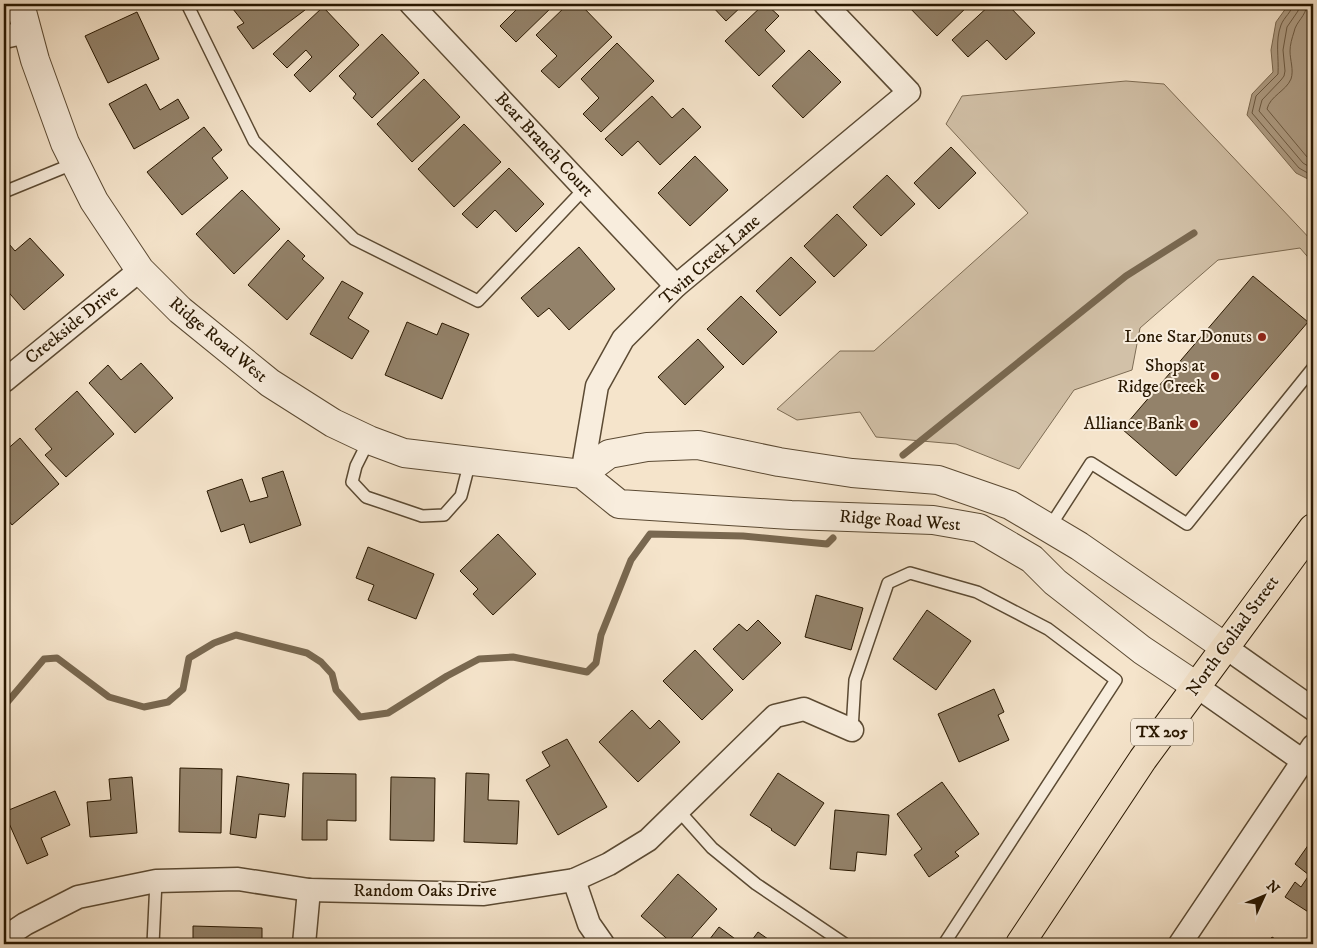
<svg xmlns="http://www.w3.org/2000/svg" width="1317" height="948" font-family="'IM FELL DW Pica',serif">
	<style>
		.green { fill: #d2c1a8; stroke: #7d6c54 }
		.water { fill: #af9e86; stroke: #796850 }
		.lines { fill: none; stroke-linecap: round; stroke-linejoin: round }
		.shore { stroke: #6c5a43; stroke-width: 1 }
		.stream { stroke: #796850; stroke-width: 7 }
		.building { fill: #93826a; stroke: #281700 }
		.service-casing { stroke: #5b4a33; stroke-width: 14 }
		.minor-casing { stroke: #5b4a33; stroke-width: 25 }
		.tertiary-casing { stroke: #5b4a33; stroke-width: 30 }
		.primary-casing { stroke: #281700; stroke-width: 30 }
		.service { stroke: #f8eddd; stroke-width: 11 }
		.minor { stroke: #f8eddd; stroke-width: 22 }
		.tertiary { stroke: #f8eddd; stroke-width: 28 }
		.primary { stroke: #f5e4cb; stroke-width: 28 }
		.poi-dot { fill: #8f2418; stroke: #f8eddd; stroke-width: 2 }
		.labels { text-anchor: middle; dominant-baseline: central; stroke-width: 4; stroke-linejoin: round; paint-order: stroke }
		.shield { fill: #f8eddd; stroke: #665742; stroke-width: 1 }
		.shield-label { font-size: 16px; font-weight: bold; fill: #281700 }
		.street-label { font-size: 18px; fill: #281700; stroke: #f8eddd }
		.poi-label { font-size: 18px; fill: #281700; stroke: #f8eddd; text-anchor: end }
	</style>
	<rect width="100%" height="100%" fill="#f5e4cb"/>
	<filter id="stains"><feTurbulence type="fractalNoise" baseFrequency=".004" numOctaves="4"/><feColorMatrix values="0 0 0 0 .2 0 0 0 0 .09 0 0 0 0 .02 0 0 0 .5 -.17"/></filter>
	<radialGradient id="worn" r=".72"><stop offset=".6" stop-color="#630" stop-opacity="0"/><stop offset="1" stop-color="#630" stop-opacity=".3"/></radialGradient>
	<polygon class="green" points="1126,81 1164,84 1313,242 1313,263 1300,248 1218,260 1140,328 1132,370 1074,390 1019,469 956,444 876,437 860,412 797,420 777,409 840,351 874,351 1028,213 946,124 962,96"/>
	<polygon class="water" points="1289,4 1313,4 1313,181 1312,181 1296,173 1247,115 1252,94 1273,72 1271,50 1276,22"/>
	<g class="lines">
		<g class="shore">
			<path d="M1293 4C1292 12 1284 17 1281 25 1275 41 1279 57 1278 74L1256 96 1252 113 1299 168 1313 176"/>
			<polyline points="1299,4 1298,11 1287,27 1283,50 1285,71 1284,76 1281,80 1262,100 1259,111 1303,163 1313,169"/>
			<path d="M1307 4C1306 17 1296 21 1294 32 1292 38 1290 45 1290 51 1290 60 1294 70 1291 79 1286 91 1270 96 1267 109L1307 157 1313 161"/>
		</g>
		<g class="stream">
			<polyline points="903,455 1126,276 1194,233"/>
			<polyline points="4,706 44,659 57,658 109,697 144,707 168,702 183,689 189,658 214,643 236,635 307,653 321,662 332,674 336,690 360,717 388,713 447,676 479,659 513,657 587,672 596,663 601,635 631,560 650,534 743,536 827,544 833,538"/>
		</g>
	</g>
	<g class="building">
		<polygon points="229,4 300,4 305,10 253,49 237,27 244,23"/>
		<polygon points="510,4 555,4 516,42 500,26 516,10"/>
		<polygon points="568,4 580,4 612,37 559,88 541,71 557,56 536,35"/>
		<polygon points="710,4 744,4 726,21"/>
		<polygon points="764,4 766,4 779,16 765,30 785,51 759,76 725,41"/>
		<polygon points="906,4 970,4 937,36"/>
		<polygon points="991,4 1007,4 1035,33 1006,60 987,40 968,57 952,40"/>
		<polygon points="323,7 359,45 310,92 294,75 312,57 306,50 287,68 273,54"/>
		<polygon points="137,12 159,59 108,83 85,36"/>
		<polygon points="382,34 419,73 372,118 353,98 356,94 339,76"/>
		<polygon points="617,43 654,81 601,132 583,114 599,98 581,79"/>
		<polygon points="809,50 841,82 803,118 772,86"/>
		<polygon points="424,79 460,117 412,162 377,124"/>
		<polygon points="146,84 160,110 178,99 189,118 134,149 109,104"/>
		<polygon points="652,96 672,118 683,108 701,127 660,165 638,141 622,156 605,139"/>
		<polygon points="464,124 501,162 454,207 418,169"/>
		<polygon points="204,127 222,150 212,158 228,178 182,215 147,172"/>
		<polygon points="951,147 976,173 939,209 914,183"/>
		<polygon points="695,156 728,190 690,226 658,193"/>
		<polygon points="509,168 544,204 516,232 495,210 477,228 462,214"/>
		<polygon points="887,175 915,204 881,236 853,207"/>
		<polygon points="242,190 280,229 234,274 196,234"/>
		<polygon points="837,214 867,245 834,277 804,246"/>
		<polygon points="4,238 15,251 30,238 64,275 24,310 4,287"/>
		<polygon points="288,240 305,256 302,259 324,278 287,320 248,285"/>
		<polygon points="579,247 615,289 569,330 549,308 538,317 521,298"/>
		<polygon points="791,257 816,282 780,316 756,291"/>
		<polygon points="1253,276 1308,322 1176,476 1122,429"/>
		<polygon points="342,281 363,293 348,318 369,331 352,359 310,334"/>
		<polygon points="741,296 777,332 743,365 707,329"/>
		<polygon points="407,322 437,335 442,323 469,334 442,399 385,375"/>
		<polygon points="698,339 724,367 685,405 658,377"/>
		<polygon points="141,363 173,398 135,433 89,383 108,365 121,380"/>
		<polygon points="77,391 114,434 66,477 45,455 52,449 35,429"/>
		<polygon points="20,438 59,484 12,525 4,515 4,452"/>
		<polygon points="283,471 301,525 250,543 244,524 221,532 207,491 242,479 250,502 268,497 262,478"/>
		<polygon points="498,534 536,574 493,615 473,594 478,589 460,571"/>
		<polygon points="368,547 434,574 416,619 368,600 374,585 356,578"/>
		<polygon points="816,595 863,608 851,650 805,637"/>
		<polygon points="927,610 971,641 936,690 893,659"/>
		<polygon points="758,620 781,643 743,680 713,649 739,624 747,631"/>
		<polygon points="695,650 733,690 702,720 663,681"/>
		<polygon points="994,689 1004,712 998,715 1009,740 959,762 938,714"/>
		<polygon points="632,710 650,729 659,720 680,742 638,782 599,742"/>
		<polygon points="567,739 607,807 558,835 526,780 550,766 542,752"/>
		<polygon points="180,768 222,769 221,833 179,832"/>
		<polygon points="303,773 356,774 356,821 327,820 327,840 302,840"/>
		<polygon points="466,773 489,774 488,800 519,801 517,844 464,842"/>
		<polygon points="778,773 824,803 795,846 771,830 772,829 750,815"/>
		<polygon points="237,776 289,784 285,817 259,814 256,838 230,834"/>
		<polygon points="132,777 137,833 90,837 87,802 111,800 109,779"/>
		<polygon points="391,777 435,778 434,841 390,840"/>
		<polygon points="942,782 979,834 955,852 959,856 929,877 914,855 922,849 897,814"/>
		<polygon points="55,791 70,825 41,838 48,855 27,864 4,812"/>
		<polygon points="835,810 889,815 886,855 857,852 855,871 830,869"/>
		<polygon points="1309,844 1313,847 1313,915 1285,897 1295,882 1301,887 1309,875 1295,864"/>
		<polygon points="678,874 717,909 686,944 673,944 641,916"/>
		<polygon points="193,926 262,928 262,944 193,944"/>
		<polygon points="719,927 742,944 706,944"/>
		<polygon points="758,932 775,944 749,944"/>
		<polygon points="1272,937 1283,944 1267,944"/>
	</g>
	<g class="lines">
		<g class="service-casing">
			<g id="service">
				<polyline points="188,4 189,8 254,141 354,239 478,301 585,188"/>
				<polyline points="4,192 75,163"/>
				<polyline points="369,440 356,466 352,482 366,497 422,516 444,515 461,496 470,461"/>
				<polyline points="1049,528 1091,463 1187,524 1313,368"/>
				<polyline points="852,730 855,680 888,583 910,573 977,592 1048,629 1116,680 944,944"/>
				<polyline points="679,811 712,848 756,884 845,944"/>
				<polyline points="153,944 156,881"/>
			</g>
		</g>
		<g class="minor-casing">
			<g id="minor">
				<polyline points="411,4 676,286"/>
				<polyline points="4,37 27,32"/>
				<polyline points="4,381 140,270"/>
				<polyline points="582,474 597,386 623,339 676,286 909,92 825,4"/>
				<polyline points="1225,647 1313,709"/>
				<polyline points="1196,686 1303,761"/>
				<polyline points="574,880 589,924 603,944"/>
				<polyline points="4,938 25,924 78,897 156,881 238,879 309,890 484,894 574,880 609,864 648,840 775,716 804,709 852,730"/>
				<polyline points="304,944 309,890"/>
				<polyline points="1180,944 1313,746"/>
			</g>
		</g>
		<g class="tertiary-casing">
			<g id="tertiary">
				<polyline points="20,4 35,60 65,143 94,201 140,270 180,310 270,383 333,423 369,440 404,453 582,474 619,504 791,515 933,520 979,528 1032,559 1055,582 1142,650 1196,686"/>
				<polyline points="582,474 609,454 647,447 698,445 779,462 852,473 938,480 1010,505 1079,546 1225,647"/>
			</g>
		</g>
		<g class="primary-casing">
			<polyline id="primary" points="1020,944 1143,759 1313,528"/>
		</g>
		<use href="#service" class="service"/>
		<use href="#minor" class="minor"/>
		<use href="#tertiary" class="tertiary"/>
		<use href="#primary" class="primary"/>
	</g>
	<g class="poi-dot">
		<circle cx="1262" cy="337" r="5"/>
		<circle cx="1215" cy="376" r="5"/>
		<circle cx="1194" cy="424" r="5"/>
	</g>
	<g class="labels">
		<rect class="shield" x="1131" y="718.5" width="62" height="27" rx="4"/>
		<g class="shield-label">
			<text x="1162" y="732">TX 205</text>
		</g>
		<g class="street-label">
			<text transform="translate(544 145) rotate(47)">Bear Branch Court</text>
			<text transform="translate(710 260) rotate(-41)">Twin Creek Lane</text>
			<text transform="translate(72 325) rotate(-39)">Creekside Drive</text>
			<text transform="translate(218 340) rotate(40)">Ridge Road West</text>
			<text transform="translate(900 521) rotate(4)">Ridge Road West</text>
			<text transform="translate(1233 636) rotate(-54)">North Goliad Street</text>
			<text x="425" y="891">Random Oaks Drive</text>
		</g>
		<g class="poi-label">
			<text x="1252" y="337">Lone Star Donuts</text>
			<text x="1205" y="366">Shops at<tspan x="1205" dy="21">Ridge Creek</tspan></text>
			<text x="1184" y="424">Alliance Bank</text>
		</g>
	</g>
	<rect width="1317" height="948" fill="none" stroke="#f5e4cb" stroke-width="20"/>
	<rect x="5" y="5" width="1307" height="938" fill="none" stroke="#281700" stroke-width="2.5"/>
	<rect x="10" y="10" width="1297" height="928" fill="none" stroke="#281700"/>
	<g transform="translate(1264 896) rotate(46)" stroke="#f8eddd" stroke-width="4" paint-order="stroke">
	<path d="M0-4L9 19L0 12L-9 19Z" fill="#281700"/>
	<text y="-8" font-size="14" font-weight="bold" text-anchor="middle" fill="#281700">N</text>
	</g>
	<rect width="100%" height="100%" filter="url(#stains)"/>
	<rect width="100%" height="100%" fill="url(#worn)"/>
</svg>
